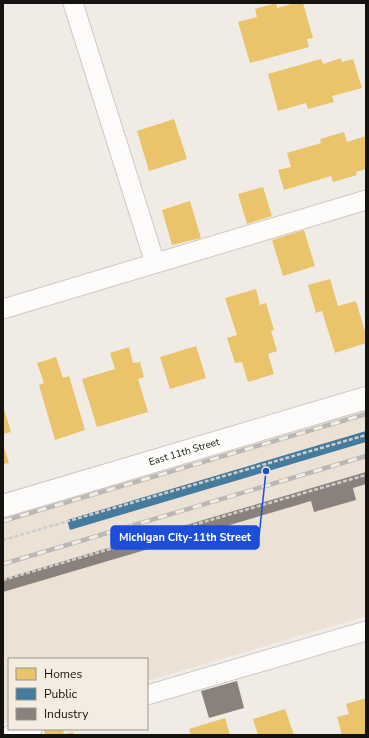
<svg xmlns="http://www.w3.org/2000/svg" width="369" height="738" font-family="'Nunito Sans',sans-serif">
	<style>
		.built { fill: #ebe2d5 }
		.homes { fill: #e9c46a }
		.public { fill: #457b9d }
		.industry { fill: #8a817c }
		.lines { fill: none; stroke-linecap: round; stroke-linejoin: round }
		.lane-casing { stroke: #cdc9c4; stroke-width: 21 }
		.secondary-casing { stroke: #cdc9c4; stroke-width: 24 }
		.path { stroke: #cecdcb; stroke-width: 2.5; stroke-dasharray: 4 2; stroke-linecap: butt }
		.lane { stroke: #fdfcfb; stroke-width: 19 }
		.secondary { stroke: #fdfcfb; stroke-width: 22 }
		.rail-casing { stroke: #b9b8b6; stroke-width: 4.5 }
		.rail { stroke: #f5ece1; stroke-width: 3; stroke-dasharray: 9; stroke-linecap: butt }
		.labels { text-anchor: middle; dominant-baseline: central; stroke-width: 4; stroke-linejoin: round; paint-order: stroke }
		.street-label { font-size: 10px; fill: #15130f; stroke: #f5ece1 }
		.leader { fill: none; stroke: #1d4ed8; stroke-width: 1.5 }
		.callout-dot { fill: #1d4ed8; stroke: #f5ece1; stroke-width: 1.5 }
		.callout { fill: #1d4ed8; stroke: #1d4ed8; stroke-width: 1.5 }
		.callout-label { font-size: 11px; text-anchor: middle; font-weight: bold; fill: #fff }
	</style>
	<rect width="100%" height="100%" fill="#f1ebe6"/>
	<polygon class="built" points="366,402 366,616 147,681 147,659 9,659 9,722 3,723 3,509"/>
	<g class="homes">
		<polygon points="276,3 277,8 295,3 303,3 313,38 307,39 309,47 250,63 238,22 257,17 255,9"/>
		<polygon points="341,58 342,62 353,59 362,88 332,96 334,102 308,109 306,103 278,111 268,74 321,59 323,64"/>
		<polygon points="174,119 187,159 149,171 137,131"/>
		<polygon points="344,132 347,142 366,136 366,169 356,172 357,175 333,182 331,176 284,190 278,170 291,167 287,153 321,143 320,139"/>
		<polygon points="263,187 272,216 247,224 238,194"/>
		<polygon points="190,201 201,238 172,245 162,210"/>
		<polygon points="304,230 315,266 283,276 272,240"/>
		<polygon points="330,279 338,306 356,301 366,335 366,343 335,353 322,311 316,313 308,285"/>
		<polygon points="256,289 260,305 266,303 274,330 271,331 277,351 268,354 274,374 248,382 242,362 235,363 227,338 237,335 225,298"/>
		<polygon points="196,346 206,378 170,389 160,357"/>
		<polygon points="129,347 133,363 140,362 144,377 138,379 148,412 97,427 82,379 115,369 110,353"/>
		<polygon points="56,357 63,378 69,376 85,430 55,440 39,385 44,383 37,363"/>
		<polygon points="3,406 11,432 3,434"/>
		<polygon points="3,445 9,463 3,464"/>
		<polygon points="366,698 366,735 342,735 337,717 349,714 346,704"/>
		<polygon points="285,709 294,735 258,735 253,719"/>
		<polygon points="225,718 230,735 191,735 189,729"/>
		<polygon points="48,729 63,729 64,734 73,732 74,735 45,735 44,730"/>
	</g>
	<polygon class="public" points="366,431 366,442 70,530 67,520"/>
	<g class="industry">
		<polygon points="366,472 366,484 353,488 356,500 314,512 311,501 3,592 3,579"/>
		<polygon points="237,681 244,708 209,718 201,691"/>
	</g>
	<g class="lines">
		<g class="lane-casing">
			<g id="lane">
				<polyline points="73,3 155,263"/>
				<polyline points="3,309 366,200"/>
				<polyline points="147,695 366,631"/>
				<polyline points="11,735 32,729"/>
			</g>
		</g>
		<g class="secondary-casing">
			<g id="secondary">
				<path id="s1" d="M3 506 366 398"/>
			</g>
		</g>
		<g class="path">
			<polyline points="3,540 366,435"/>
			<polyline points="3,580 366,475"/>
		</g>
		<use href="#lane" class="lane"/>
		<use href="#secondary" class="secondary"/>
		<g class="rail-casing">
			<g id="rail">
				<polyline points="3,521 366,414"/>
				<polyline points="3,564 366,456"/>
			</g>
		</g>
		<use href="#rail" class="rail"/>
	</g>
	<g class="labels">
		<g class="street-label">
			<text stroke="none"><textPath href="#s1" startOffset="189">East 11th Street</textPath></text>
		</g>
	</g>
	<path class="leader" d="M266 471L259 537"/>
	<circle class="callout-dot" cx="266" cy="471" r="4"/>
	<rect class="callout" x="111" y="526" width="148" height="23" rx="4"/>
	<g class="callout-label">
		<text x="185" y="541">Michigan City-11th Street</text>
	</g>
	<rect width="369" height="738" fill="none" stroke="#15130f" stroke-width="8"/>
	<rect x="8" y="658" width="140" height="72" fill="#f5ece1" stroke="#9b958d"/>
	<rect x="16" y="668" width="20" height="12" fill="#e9c46a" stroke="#9b958d"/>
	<text x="44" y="678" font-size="12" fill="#15130f">Homes</text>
	<rect x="16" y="688" width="20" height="12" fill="#457b9d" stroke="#9b958d"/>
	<text x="44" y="698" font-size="12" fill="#15130f">Public</text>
	<rect x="16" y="708" width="20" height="12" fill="#8a817c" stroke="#9b958d"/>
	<text x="44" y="718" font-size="12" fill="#15130f">Industry</text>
</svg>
